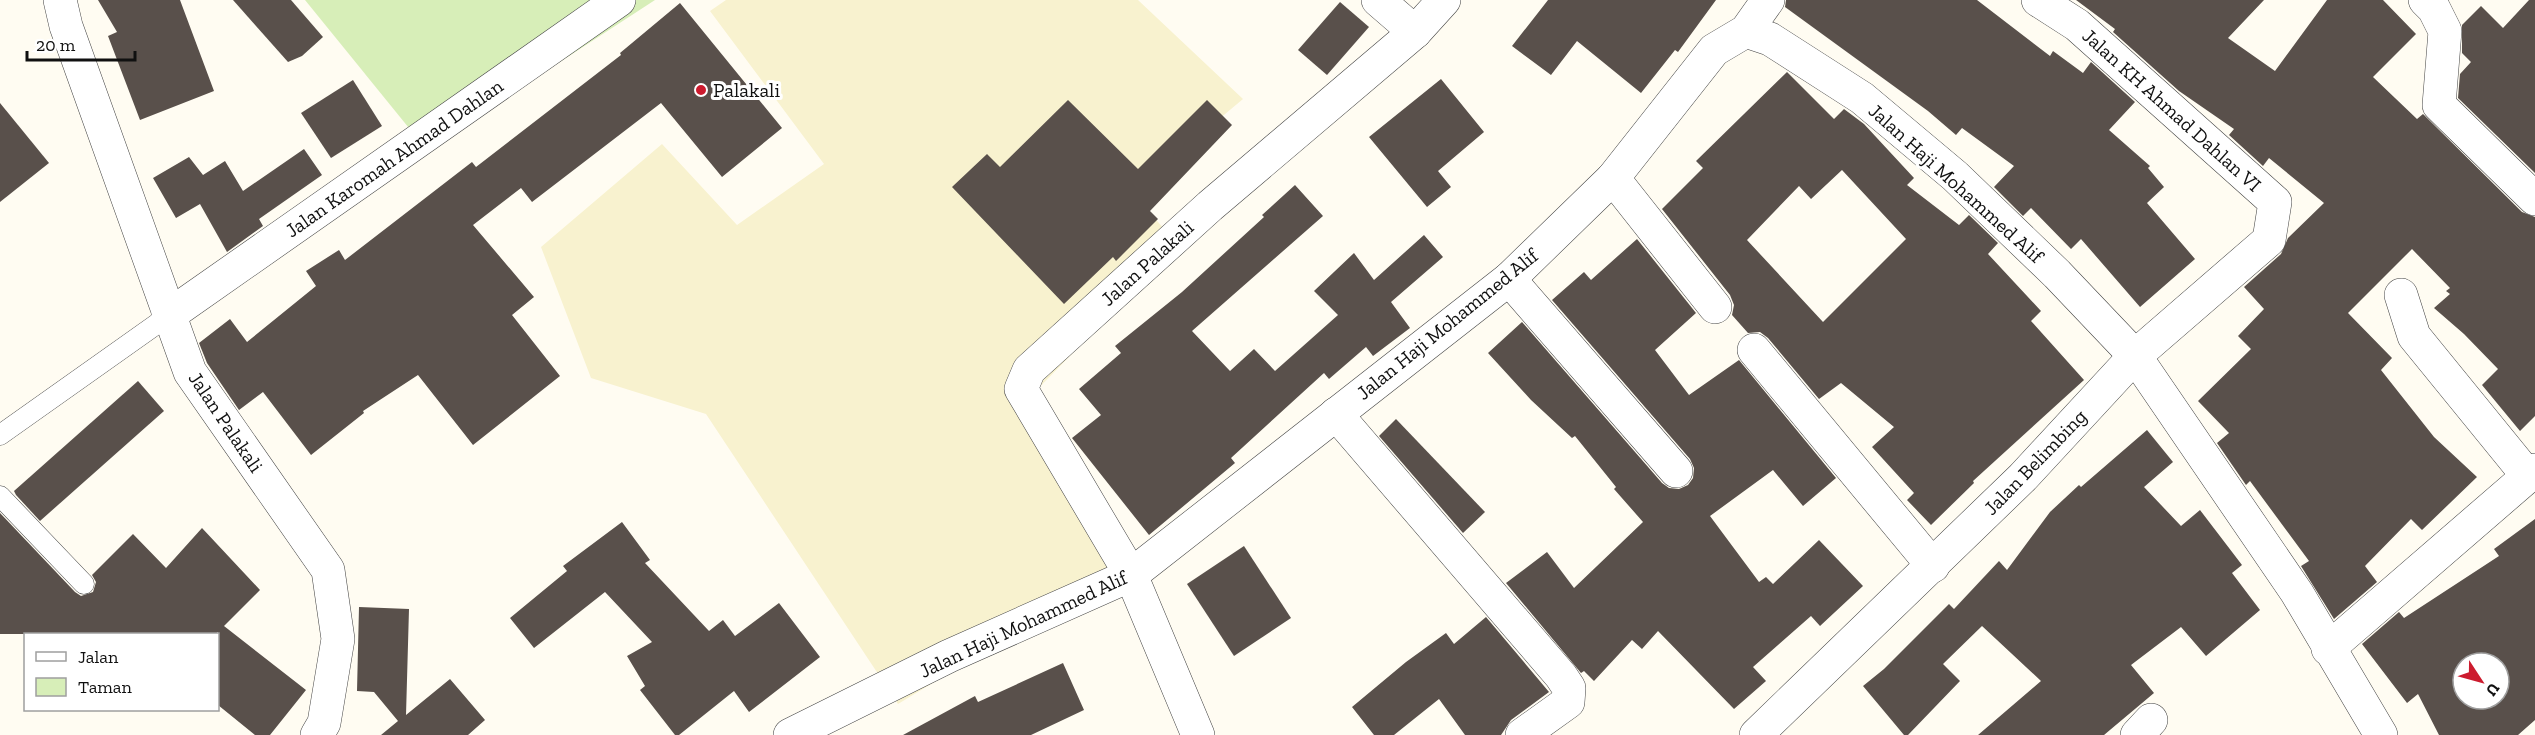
<svg xmlns="http://www.w3.org/2000/svg" width="2535" height="735" font-family="'Zilla Slab',serif">
	<style>
		.farmland { fill: #f8f2cf }
		.green { fill: #d7eeb8 }
		.building { fill: #59504b; fill-rule: evenodd }
		.lines { fill: none; stroke-linecap: round; stroke-linejoin: round }
		.service-casing { stroke: #434343; stroke-width: 21 }
		.minor-casing { stroke: #434343; stroke-width: 34 }
		.service { stroke: #fff; stroke-width: 20 }
		.minor { stroke: #fff; stroke-width: 33 }
		.poi-dot { fill: #cc1b2e; stroke: #fff; stroke-width: 2 }
		.labels { text-anchor: middle; dominant-baseline: central; stroke-width: 6; stroke-linejoin: round; paint-order: stroke }
		.poi-label { font-size: 20px; fill: #101010; stroke: #fff; text-anchor: start }
		.street-label { font-size: 20px; fill: #101010; stroke: #fff }
	</style>
	<rect width="100%" height="100%" fill="#fffcf2"/>
	<polygon class="farmland" points="726,0 1138,0 1243,99 1132,192 1178,245 1029,398 1122,568 898,704 706,414 591,378 541,247 662,144 737,225 824,164 710,11"/>
	<polygon class="green" points="305,0 655,0 426,149"/>
	<g class="building">
		<polygon points="98,0 180,0 214,91 140,120 108,36 117,32"/>
		<polygon points="233,0 291,0 323,37 302,56 288,62"/>
		<polygon points="1548,0 1716,0 1678,52 1675,50 1641,93 1577,41 1551,75 1512,46"/>
		<polygon points="1786,0 1977,0 2050,56 2053,51 2083,73 2091,62 2135,102 2109,130 2150,166 2148,168 2164,187 2147,203 2195,259 2140,307 2081,239 2071,249 2031,208 2023,216 1994,187 2014,166 1962,128 1956,135 1928,111 1785,7"/>
		<polygon points="2076,0 2264,0 2228,38 2275,71 2327,0 2383,0 2416,34 2373,77 2417,119 2423,114 2522,212 2535,217 2535,416 2520,431 2482,385 2498,369 2464,334 2434,308 2450,294 2446,291 2450,288 2412,249 2348,313 2392,358 2381,370 2434,437 2477,477 2422,530 2411,519 2365,566 2377,582 2334,619 2301,566 2309,561 2250,481 2246,485 2217,443 2229,433 2198,401 2251,349 2238,336 2264,309 2244,287 2281,254 2288,238 2324,203 2269,158 2263,166 2229,135 2234,129 2179,91 2113,32 2115,29"/>
		<polygon points="2529,0 2535,0 2535,173 2458,98 2460,74 2471,62 2462,53 2462,25 2481,6 2503,28"/>
		<polygon points="1340,2 1369,27 1327,75 1298,50"/>
		<polygon points="680,3 782,128 722,177 661,103 532,202 521,188 473,225 534,297 512,315 560,376 473,445 418,375 363,411 364,413 311,455 263,392 239,410 207,363 199,343 230,319 247,342 316,286 306,271 339,250 345,260 472,162 476,167 621,55 620,53"/>
		<path d="M1787 72 1834 119 1844 109 1864 124 1914 178 1907 185 1959 225 1969 215 1998 243 1988 254 2041 311 2031 321 2084 380 1973 481 1974 483 1931 525 1907 500 1914 493 1872 447 1894 427 1841 383 1819 399 1768 338 1760 332 1748 333 1732 315 1734 305 1730 295 1662 209 1703 168 1696 161ZM1842 170 1906 239 1823 322 1747 240 1799 186 1811 199Z"/>
		<polygon points="1441,79 1484,132 1438,171 1451,187 1427,207 1369,137"/>
		<polygon points="353,80 382,126 331,158 301,113"/>
		<polygon points="1068,100 1138,169 1207,100 1232,125 1150,211 1158,219 1116,261 1113,257 1064,304 952,187 987,154 1000,167"/>
		<polygon points="0,103 49,163 0,202"/>
		<polygon points="304,149 322,175 259,219 263,226 227,252 200,204 176,218 153,178 189,157 203,175 225,161 243,191"/>
		<polygon points="1295,185 1323,216 1192,331 1230,371 1254,349 1275,371 1338,315 1314,291 1354,253 1374,280 1424,235 1443,257 1391,302 1410,328 1373,356 1366,347 1329,379 1324,373 1231,458 1235,463 1149,535 1072,438 1101,415 1079,389 1121,353 1115,346 1182,292 1264,217 1262,215"/>
		<polygon points="1637,239 1696,313 1655,350 1689,395 1739,360 1836,478 1803,506 1773,470 1710,516 1759,582 1766,577 1773,584 1819,540 1863,586 1820,626 1811,616 1753,667 1766,681 1734,709 1658,631 1642,649 1632,640 1594,681 1584,671 1581,673 1506,583 1547,552 1574,588 1643,522 1614,489 1616,487 1575,436 1572,438 1531,400 1488,353 1522,322 1662,483 1669,488 1679,489 1688,485 1693,478 1694,468 1690,459 1552,300 1584,272 1591,280"/>
		<polygon points="138,381 164,411 40,521 16,495 14,491"/>
		<polygon points="1396,419 1485,512 1463,533 1379,436"/>
		<polygon points="2147,430 2173,462 2144,487 2181,526 2200,510 2242,565 2232,573 2260,610 2206,656 2181,627 2131,665 2154,693 2104,735 1978,735 2041,681 1982,626 1943,664 1960,681 1908,735 1904,735 1863,686 1884,669 1949,604 1954,609 1999,561 2007,570 2050,512 2079,485 2081,487"/>
		<polygon points="0,513 75,592 81,596 93,592 96,582 92,575 133,534 166,568 202,528 260,590 224,626 306,690 270,735 255,735 218,705 218,632 215,634 0,634"/>
		<path d="M2535 519V720L2518 735H2439L2418 694 2407 703 2362 644 2399 612 2404 618 2499 556 2494 549ZM2463 663H2499V699H2463Z"/>
		<polygon points="622,522 650,560 645,563 709,631 723,620 735,636 779,603 820,657 749,712 734,691 679,735 675,735 640,690 645,686 627,656 652,642 605,592 534,648 510,618 567,571 563,566"/>
		<polygon points="1244,546 1291,618 1234,656 1187,584"/>
		<polygon points="359,607 409,609 406,715 450,679 485,720 468,735 381,735 398,721 374,692 357,691"/>
		<polygon points="1486,617 1549,692 1511,720 1501,735 1465,735 1439,699 1394,735 1374,735 1352,707 1406,662 1446,633 1454,644"/>
		<polygon points="1063,663 1084,710 1031,735 903,735 975,696 978,702"/>
	</g>
	<g class="lines">
		<g class="service-casing">
			<g id="service">
				<polyline points="0,435 168,316"/>
				<polyline points="0,496 84,584"/>
			</g>
		</g>
		<g class="minor-casing">
			<g id="minor">
				<polyline points="60,0 66,26 190,372 328,570 338,639 324,723 317,735"/>
				<polyline points="1378,0 1415,32"/>
				<polyline points="2425,0 2434,9 2445,31 2439,105 2535,199"/>
				<polyline points="1746,31 1770,39 1862,98 1955,176 2057,274 2135,356 2297,593 2381,735"/>
				<polyline points="1613,178 1715,307"/>
				<polyline points="1509,279 1676,471"/>
				<polyline points="2401,295 2414,336 2528,476"/>
				<polyline points="168,316 619,0"/>
				<polyline points="1754,350 1933,566"/>
				<polyline points="1336,414 1561,676 1569,688 1568,702 1522,735"/>
				<polyline points="2328,649 2535,470"/>
				<polyline points="790,735 949,656 1131,575 1509,279 1613,178 1714,50 1746,31 1768,0"/>
				<polyline points="1198,735 1131,575 1021,389 1029,370 1210,206 1415,32 1444,0"/>
				<polyline points="1756,735 2023,477 2135,356 2269,240 2275,202 2077,25 2038,0"/>
				<polyline points="2137,735 2151,720"/>
			</g>
		</g>
		<use href="#service" class="service"/>
		<use href="#minor" class="minor"/>
	</g>
	<circle class="poi-dot" cx="701" cy="90" r="6"/>
	<g class="labels">
		<g class="poi-label">
			<text x="713" y="90">Palakali</text>
		</g>
		<g class="street-label">
			<text transform="translate(2172 110) rotate(42)">Jalan KH Ahmad Dahlan VI</text>
			<text transform="translate(394 158) rotate(-35)">Jalan Karomah Ahmad Dahlan</text>
			<text transform="translate(1956 183) rotate(42)">Jalan Haji Mohammed Alif</text>
			<text transform="translate(1147 263) rotate(-42)">Jalan Palakali</text>
			<text transform="translate(1447 324) rotate(-39)">Jalan Haji Mohammed Alif</text>
			<text transform="translate(226 422) rotate(56)">Jalan Palakali</text>
			<text transform="translate(2035 462) rotate(-46)">Jalan Belimbing</text>
			<text transform="translate(1023 624) rotate(-25)">Jalan Haji Mohammed Alif</text>
		</g>
	</g>
	<rect x="24" y="633" width="195" height="78" fill="#ffffff" stroke="#9f9f9f" stroke-width="1.5"/>
	<rect x="36" y="652" width="30" height="9" fill="#ffffff" stroke="#9f9f9f" stroke-width="1.5"/>
	<text x="78" y="663" font-size="18" fill="#101010">Jalan</text>
	<rect x="36" y="678" width="30" height="18" fill="#d7eeb8" stroke="#9f9f9f" stroke-width="1.5"/>
	<text x="78" y="693" font-size="18" fill="#101010">Taman</text>
	<g transform="translate(2481 681) rotate(126)"><circle r="28" fill="#ffffff" stroke="#9f9f9f" stroke-width="1.5"/>
	<path d="M0-4.5L10 22L0 15L-10 22Z" fill="#cc1b2e"/>
	<text y="-9" font-size="16" font-weight="bold" text-anchor="middle" fill="#101010">U</text>
	</g>
	<path d="M27 51v9h108v-9" fill="none" stroke="#101010" stroke-width="3"/>
	<text x="36" y="51" font-size="18" fill="#101010" stroke="#ffffff" stroke-width="4.5" paint-order="stroke">20 m</text>
</svg>
